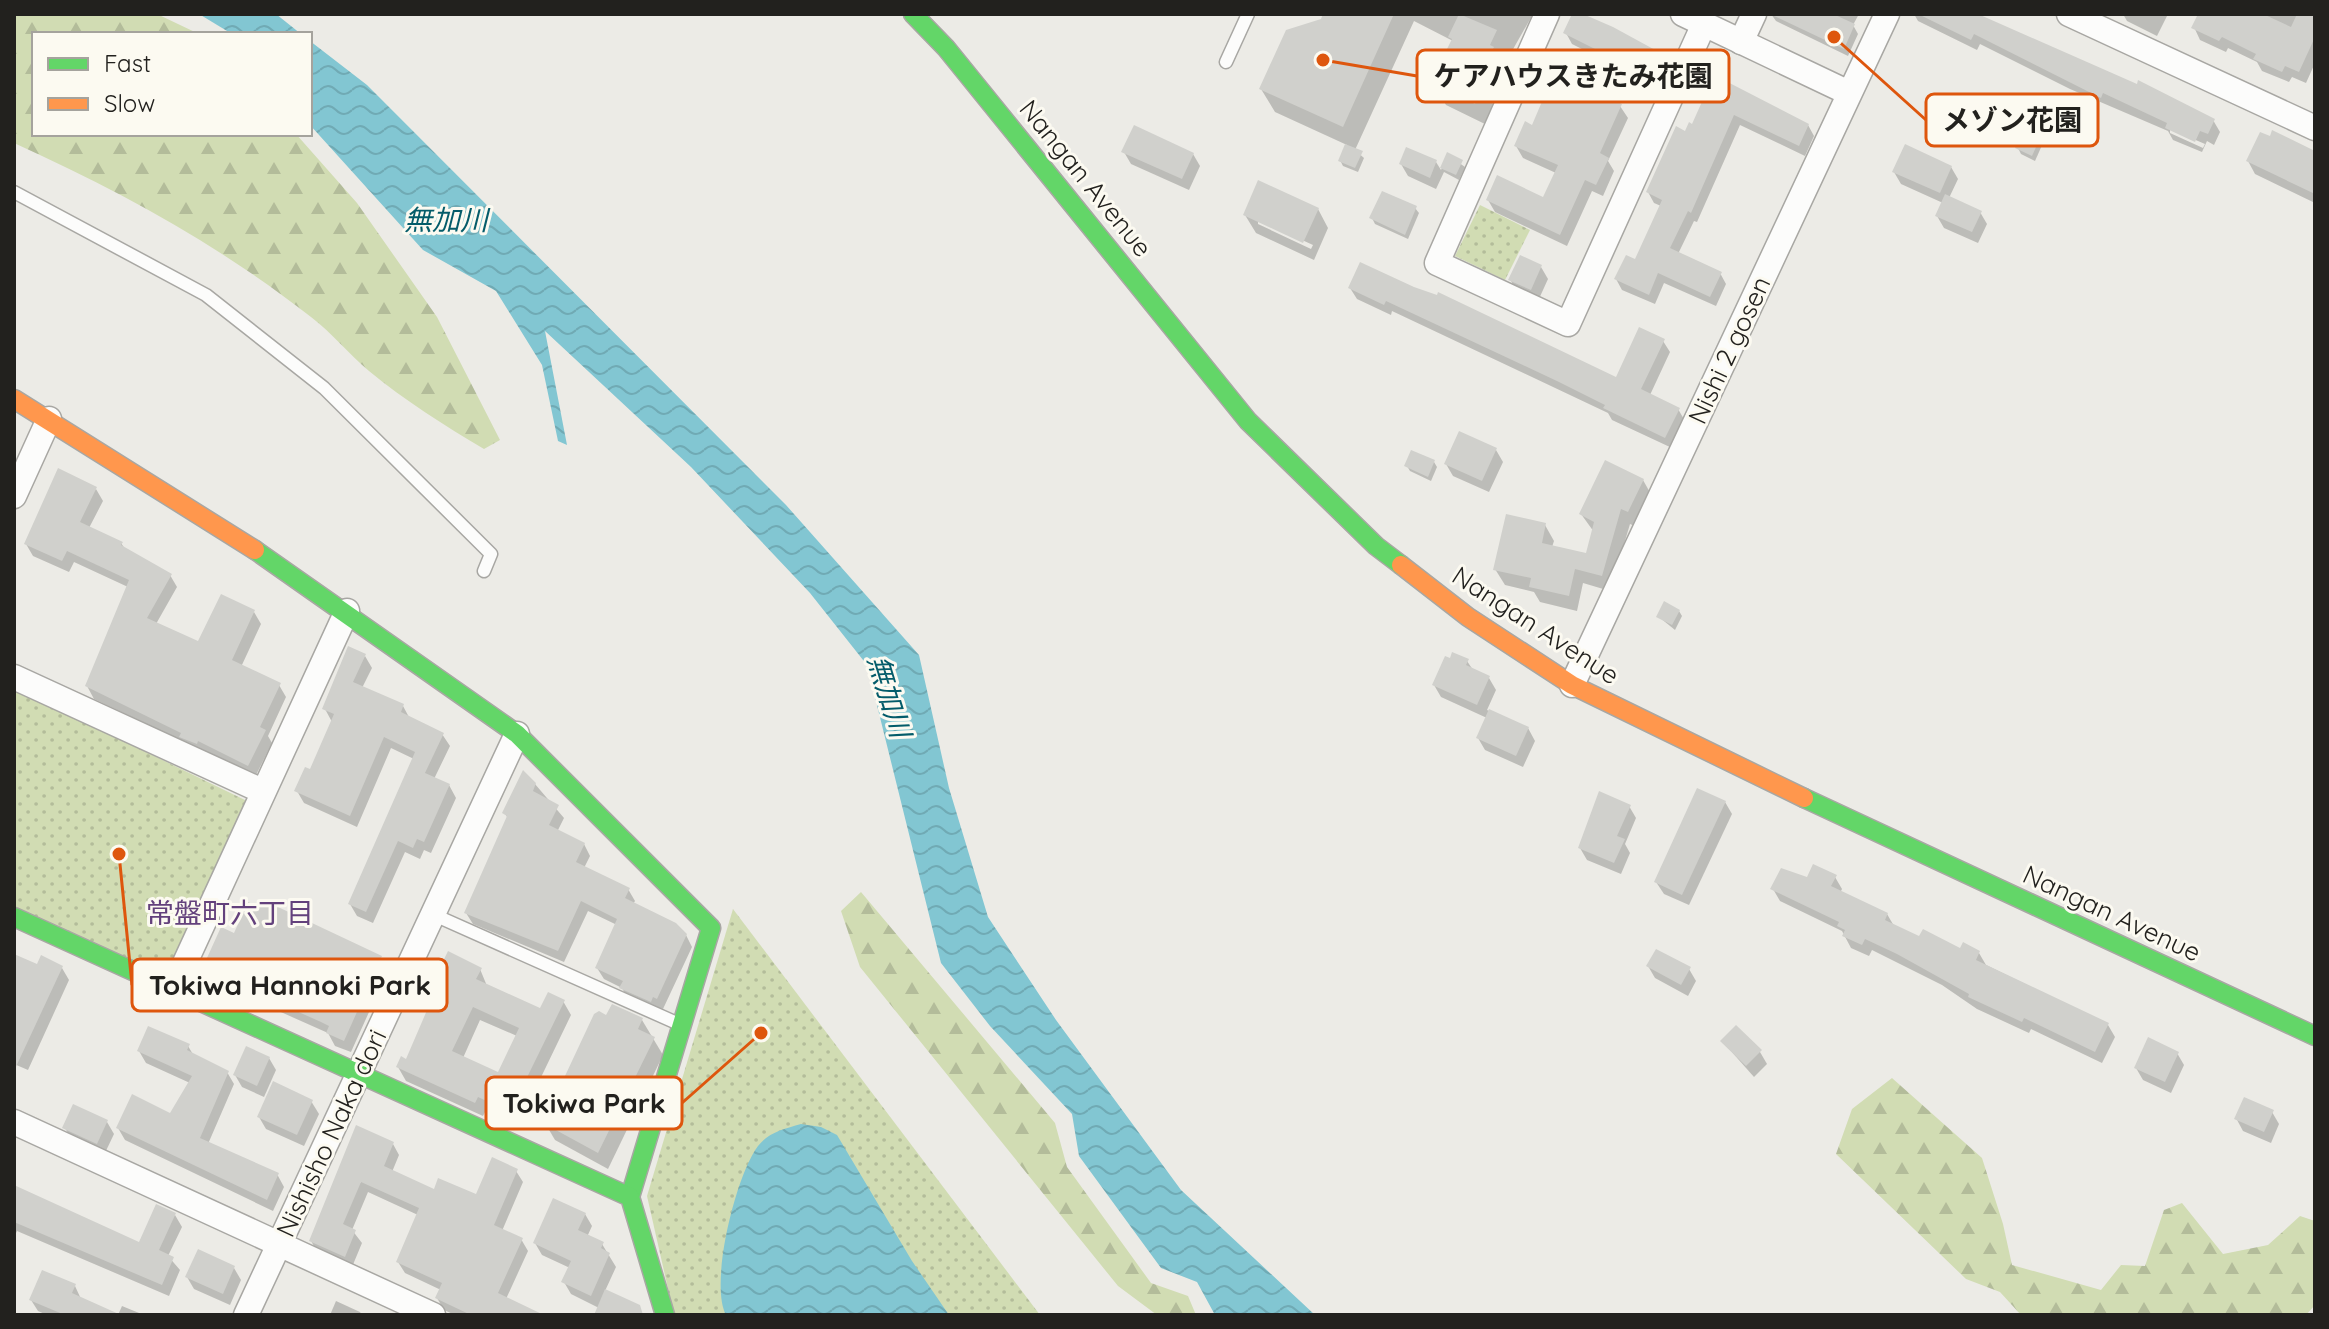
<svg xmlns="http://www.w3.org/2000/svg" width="2329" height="1329" font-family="Quicksand,'Noto Sans JP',sans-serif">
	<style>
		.forest { fill: url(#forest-firs) }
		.park { fill: url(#park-dots) }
		.water { fill: url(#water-waves) }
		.shadow { fill: #0003; fill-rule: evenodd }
		.building { fill: #d0d0cc; fill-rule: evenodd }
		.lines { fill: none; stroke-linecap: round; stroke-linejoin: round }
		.lane-casing { stroke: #a8a7a3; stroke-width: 15 }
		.street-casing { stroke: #a8a7a3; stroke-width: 27 }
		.fast-casing { stroke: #a8a7a3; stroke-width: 21 }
		.slow-casing { stroke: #a8a7a3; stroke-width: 21 }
		.lane { stroke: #fcfcfb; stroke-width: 12 }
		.street { stroke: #fcfcfb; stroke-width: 24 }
		.fast { stroke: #63d668; stroke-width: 18 }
		.slow { stroke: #ff974d; stroke-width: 18 }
		.labels { text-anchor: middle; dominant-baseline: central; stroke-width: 6; stroke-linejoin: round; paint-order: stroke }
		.street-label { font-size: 26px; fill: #22211e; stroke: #fcfaf1 }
		.water-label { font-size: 28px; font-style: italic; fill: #045c6a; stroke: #fcfaf1 }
		.neighbourhood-label { font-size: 28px; fill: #63417c; stroke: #fcfaf1 }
		.leader { fill: none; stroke: #de560d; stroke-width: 3 }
		.callout-dot { fill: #de560d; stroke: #fcfaf1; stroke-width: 3 }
		.callout { fill: #fcfaf1; stroke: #de560d; stroke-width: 3 }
		.callout-label { font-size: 28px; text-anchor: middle; font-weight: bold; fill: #22211e }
	</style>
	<defs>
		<pattern id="forest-firs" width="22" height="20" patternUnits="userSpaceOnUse" patternTransform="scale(2)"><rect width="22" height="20" fill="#d1dcb3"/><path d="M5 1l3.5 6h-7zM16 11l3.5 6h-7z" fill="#b3bc9a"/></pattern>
		<pattern id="park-dots" width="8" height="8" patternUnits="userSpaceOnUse" patternTransform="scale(2)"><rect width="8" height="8" fill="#d1dcb3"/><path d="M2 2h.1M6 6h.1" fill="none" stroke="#b3bc9a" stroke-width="1.8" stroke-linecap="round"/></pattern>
		<pattern id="water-waves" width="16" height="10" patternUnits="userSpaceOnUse" patternTransform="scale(2)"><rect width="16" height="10" fill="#82c6d2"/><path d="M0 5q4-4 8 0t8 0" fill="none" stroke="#70aab4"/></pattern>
	</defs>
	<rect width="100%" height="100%" fill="#ecebe6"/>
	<g class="forest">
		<path d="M14 14H157L199 34H34V134H296L357 203 437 317 500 440 484 449C445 426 404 400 369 371 349 354 332 333 311 317 219 245 120 191 14 143Z"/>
		<polygon points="861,892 1055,1123 1067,1167 1151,1283 1188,1296 1196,1315 1157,1315 1118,1286 860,967 841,911"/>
		<polygon points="1892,1078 1982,1158 2003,1224 2012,1265 2101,1290 2121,1265 2145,1266 2164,1210 2182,1203 2223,1254 2268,1245 2300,1216 2315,1221 2315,1305 2306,1315 2021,1315 2000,1292 1966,1279 1836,1154 1852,1109"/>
	</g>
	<g class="park">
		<polygon points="1480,205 1530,230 1505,280 1455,256"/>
		<polygon points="14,688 247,801 169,979 14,907"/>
		<polygon points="733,909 1040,1315 674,1315 647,1196"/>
	</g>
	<g class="water">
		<polygon points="199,14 276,14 301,34 232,34"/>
		<polygon points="310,41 367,85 786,505 919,655 949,788 988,917 1056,1020 1181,1190 1315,1315 1215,1315 1197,1282 1161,1268 1079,1156 1072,1114 990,1026 941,963 867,665 810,593 691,467 545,331 567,445 558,441 542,365 496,291 423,250 310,125"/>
		<path d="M801 1124 821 1127 837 1135 912 1261 949 1315H726C709 1283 736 1175 758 1146 769 1132 784 1129 801 1124Z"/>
	</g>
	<g class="shadow">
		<polygon points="1326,14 1533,14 1503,67 1506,72 1492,102 1496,111 1489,126 1446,105 1433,83 1453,41 1414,21 1355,150 1364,158 1358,172 1343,166 1340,160 1347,145 1275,112 1261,89"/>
		<polygon points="1574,14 1667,58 1673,69 1663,90 1572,44 1566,33"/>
		<polygon points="1771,14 1859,14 1853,25 1858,34 1848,56 1776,21"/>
		<path d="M1914 14H1974L2213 120 2220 132 2214 145 2207 141 2202 152 2173 140 2168 131 2070 89 1980 44 1977 50 1918 21ZM2170 129 2205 144 2203 148 2170 133Z"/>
		<polygon points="2123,14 2168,14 2157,36 2127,21"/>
		<polygon points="2200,14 2315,14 2315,63 2306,83 2292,77 2289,82 2262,71 2257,62 2228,48 2226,52 2200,40 2194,27"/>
		<polygon points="1715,77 1808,125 1814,136 1805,156 1740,125 1697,222 1694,221 1678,254 1720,273 1726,284 1716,306 1664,283 1655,304 1622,290 1616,279 1636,262 1661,206 1654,203 1648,192 1693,126"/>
		<polygon points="1620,106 1628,118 1608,161 1614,171 1603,196 1592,191 1567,246 1495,212 1488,200 1544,199 1556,173 1523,158 1516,146"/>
		<polygon points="2040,137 2043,143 2035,161 2021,154 2018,148"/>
		<polygon points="1124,152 1193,154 1200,166 1189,190 1131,164"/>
		<polygon points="1448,155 1465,167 1459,180 1444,172 1436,189 1408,176 1401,164 1436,162 1441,170"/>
		<polygon points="2248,161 2315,165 2315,203 2255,174"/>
		<polygon points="1951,167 1958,179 1949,198 1980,212 1987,224 1978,243 1944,228 1937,216 1943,203 1901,184 1894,172"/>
		<polygon points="1415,208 1419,213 1408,239 1375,224 1372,218"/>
		<path d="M1318 209 1328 228 1314 260 1256 233 1245 215ZM1258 220 1313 245 1311 249 1258 224Z"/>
		<polygon points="1541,267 1548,279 1538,301 1517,292 1510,279"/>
		<polygon points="1350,288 1617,380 1663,341 1670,352 1650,395 1678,409 1685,421 1672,448 1612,420 1608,413 1392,311 1391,315 1357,299"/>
		<polygon points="1496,450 1503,462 1489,492 1453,476 1446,464"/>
		<polygon points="1434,462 1437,467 1431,481 1410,471 1407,466"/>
		<polygon points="1643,480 1652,496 1637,527 1630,524 1610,591 1583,583 1577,611 1540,602 1534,592 1505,585 1495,569 1545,525 1554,541 1552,547 1587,555 1594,532 1581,514"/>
		<polygon points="96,489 103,501 89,528 121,543 125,549 170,575 177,587 156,624 199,643 254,612 261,624 241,667 279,685 286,697 268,736 272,743 255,777 205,751 203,755 189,749 185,742 94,699 87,686 128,587 74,562 69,572 33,556 26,544"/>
		<polygon points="1679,611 1682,616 1675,630 1659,617"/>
		<polygon points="365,656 372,668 362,688 403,706 410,719 442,734 450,746 434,779 449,785 456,798 431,853 424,850 420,859 405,852 373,923 357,916 350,904 414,759 391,748 357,827 304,803 297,791 311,772 332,722 325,709"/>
		<polygon points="1467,661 1473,670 1489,678 1496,690 1487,710 1528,728 1535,741 1523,767 1485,750 1478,738 1487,718 1441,697 1434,685"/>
		<polygon points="535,784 564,818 557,832 584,844 590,856 584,868 628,889 635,901 633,904 686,935 692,947 663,1009 660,1008 658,1012 628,999 622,988 604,979 597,968 617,925 588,911 564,962 473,924 466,913 508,819 505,813"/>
		<polygon points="1725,802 1732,814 1689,905 1664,894 1656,882"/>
		<polygon points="1629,806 1636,818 1625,844 1630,853 1621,874 1587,860 1580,848"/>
		<polygon points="1835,877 1842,889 1840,893 1887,914 1894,926 1920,939 1979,953 1986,965 2108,1025 2115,1037 2102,1063 2031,1029 2029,1033 1977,1009 1942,985 1872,950 1869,956 1851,948 1842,931 1780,901 1773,889"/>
		<polygon points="235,935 381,958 388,970 351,1052 335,1046 328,1033 211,981 204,969"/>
		<polygon points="14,956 38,967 62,968 69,980 28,1070 14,1064"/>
		<polygon points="1648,966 1689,969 1696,981 1688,996 1655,978"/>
		<path d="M480 969 487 986 541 1010 563 1001 571 1015 518 1125 486 1110 483 1116 406 1081 398 1067 408 1062 440 983 437 978ZM480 1020 517 1036 499 1074 463 1058Z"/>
		<polygon points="607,1017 642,1020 663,1055 608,1169 555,1140 545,1123"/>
		<polygon points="1723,1042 1760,1052 1767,1064 1754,1077"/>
		<polygon points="188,1046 194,1056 227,1072 234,1084 208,1144 277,1174 284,1187 273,1211 125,1140 118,1128 171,1115 190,1083 146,1063 139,1051"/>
		<polygon points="2177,1053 2184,1065 2171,1093 2143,1080 2136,1068"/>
		<polygon points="269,1058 276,1070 264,1097 242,1087 235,1075"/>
		<polygon points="311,1101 319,1114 304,1146 266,1129 259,1117"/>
		<polygon points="2272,1112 2279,1124 2271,1143 2243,1131 2236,1118"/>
		<polygon points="107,1122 114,1134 104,1155 72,1140 65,1128"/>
		<polygon points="393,1144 399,1155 392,1172 435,1191 477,1197 516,1171 523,1182 502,1231 521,1239 528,1251 506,1299 536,1315 455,1315 444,1310 437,1298 441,1290 405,1273 398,1262 418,1215 368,1192 352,1230 362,1243 352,1267 318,1253 311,1241"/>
		<polygon points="14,1187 140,1244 175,1215 182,1227 168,1256 180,1270 169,1296 17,1231 14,1237"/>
		<polygon points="585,1214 592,1226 587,1237 602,1244 616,1267 605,1291 642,1315 596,1315 599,1308 571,1294 564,1282 570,1268 542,1255 535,1243"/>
		<polygon points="234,1268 241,1280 230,1305 194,1289 187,1277"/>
		<polygon points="75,1286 81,1299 116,1315 47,1315 38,1311 31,1300"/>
		<polygon points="336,1301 360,1312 362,1315 330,1315"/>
		<polygon points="122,1306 144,1315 118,1315"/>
	</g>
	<g class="building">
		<polygon points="1323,14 1394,14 1343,127 1259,89 1286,30 1321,19"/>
		<polygon points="1459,14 1497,30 1490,45 1494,47 1477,83 1484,87 1475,104 1430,83 1452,39 1448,37"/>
		<polygon points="1572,14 1583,14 1613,27 1668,57 1657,80 1563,33"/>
		<polygon points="1770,14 1833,14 1855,24 1844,49"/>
		<polygon points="1918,14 1978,14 2137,84 2138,80 2215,119 2208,134 2200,131 2195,142 2165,128 2167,123 2103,93 2101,98 1974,34 1971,40"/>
		<polygon points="2198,14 2263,14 2291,27 2297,14 2315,14 2315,37 2299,72 2285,66 2282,72 2253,59 2256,54 2222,37 2219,41 2191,28"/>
		<polygon points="1555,71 1622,104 1600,153 1609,158 1596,185 1585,180 1560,235 1486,200 1497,175 1543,197 1558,165 1514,146 1525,121 1532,125"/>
		<polygon points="1714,75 1809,124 1799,146 1734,115 1691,213 1688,211 1670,248 1722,272 1710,297 1658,273 1649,295 1614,279 1626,255 1635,259 1662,200 1646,192 1676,126 1685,131 1689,122 1692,124"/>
		<polygon points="1134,125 1194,153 1182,179 1121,152"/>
		<polygon points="2025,128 2041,136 2032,156 2015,148"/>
		<polygon points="2272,130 2315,151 2315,194 2246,161 2260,132 2270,136"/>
		<polygon points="1345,144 1363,151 1355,168 1338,161"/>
		<polygon points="1905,144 1952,166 1940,193 1892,172"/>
		<polygon points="1406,147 1437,160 1430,178 1399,164"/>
		<polygon points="1447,152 1463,160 1456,175 1440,168"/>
		<polygon points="1258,180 1319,208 1303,243 1243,215"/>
		<polygon points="1382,191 1417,206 1405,235 1369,218"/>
		<polygon points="1945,194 1982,211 1972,232 1935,216"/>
		<polygon points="1520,255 1542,265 1531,290 1508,280"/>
		<polygon points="1360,262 1414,287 1437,295 1438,292 1616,377 1639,327 1665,339 1641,389 1680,408 1665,438 1603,408 1605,405 1559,382 1386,301 1384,305 1348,288"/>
		<polygon points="1459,431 1497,448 1482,481 1444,464"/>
		<polygon points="1411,450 1435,460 1428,477 1404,466"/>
		<polygon points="1605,460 1644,479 1628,512 1621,509 1602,576 1575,569 1569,596 1529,587 1531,578 1493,570 1506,514 1546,523 1542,543 1586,553 1594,522 1579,514"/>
		<polygon points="58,468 97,487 80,522 123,542 121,545 172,574 147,618 198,641 221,594 255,610 232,660 281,683 260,727 266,730 248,766 198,741 197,744 179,737 181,733 85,686 129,580 67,551 62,561 24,544"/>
		<polygon points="1664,601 1680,610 1672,625 1656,617"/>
		<polygon points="348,646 366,654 353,682 404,704 401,712 444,733 425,773 450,784 424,842 417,839 413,848 398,841 366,912 348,904 415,752 384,737 350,816 294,791 305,767 310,769 334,714 322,709"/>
		<polygon points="1452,652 1469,659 1466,665 1490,676 1477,705 1432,685 1445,656 1450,658"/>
		<polygon points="1489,709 1529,727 1516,756 1476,738"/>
		<polygon points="523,770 536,783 533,791 559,805 549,825 585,843 576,862 630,888 625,898 676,923 687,934 657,999 653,997 651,1002 619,988 623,981 595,968 617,919 581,901 558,951 464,913 507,816 502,813"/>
		<polygon points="1697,788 1726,801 1682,895 1654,882"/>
		<polygon points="1599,791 1631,805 1617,836 1625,839 1614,863 1578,848"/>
		<polygon points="1813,864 1837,875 1831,886 1888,913 1885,920 1919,936 1923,929 1960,948 1963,942 1980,951 1976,960 2109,1023 2095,1052 2024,1018 2022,1022 1968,997 1969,994 1897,954 1865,939 1862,945 1842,936 1845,930 1837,926 1839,922 1770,889 1781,868 1807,877"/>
		<polygon points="261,899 382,956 344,1041 326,1033 329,1026 321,1022 202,969 221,927 234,933 248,902 258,907"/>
		<polygon points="1656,949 1691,967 1681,985 1646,966"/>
		<path d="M448 951 482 968 476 979 540 1008 548 992 565 1000 510 1112 478 1097 475 1103 396 1067 401 1056 406 1059 440 980 435 978ZM473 1007 519 1028 498 1072 452 1051Z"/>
		<polygon points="14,954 37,964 41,955 63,966 14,1071"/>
		<polygon points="612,1004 643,1018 638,1029 655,1037 598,1153 543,1123 594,1014 599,1011 606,1015"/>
		<polygon points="1736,1025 1762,1050 1746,1066 1720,1041"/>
		<polygon points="148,1026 190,1044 187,1050 229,1071 200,1138 279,1173 267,1200 116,1128 132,1094 170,1113 192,1076 137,1051"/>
		<polygon points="2148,1037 2179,1052 2165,1082 2134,1068"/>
		<polygon points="246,1046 270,1057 257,1086 233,1075"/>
		<polygon points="273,1081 313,1100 297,1135 257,1117"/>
		<polygon points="2244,1097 2274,1110 2264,1132 2234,1119"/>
		<polygon points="73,1104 108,1120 97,1144 62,1128"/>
		<polygon points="356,1125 394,1142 384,1166 434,1189 438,1178 476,1194 492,1157 518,1169 494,1225 523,1238 498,1293 544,1315 471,1315 435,1298 442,1283 396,1262 419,1208 361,1182 343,1224 356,1230 345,1257 309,1241"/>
		<polygon points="14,1185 139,1242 156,1204 176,1213 159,1250 174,1257 162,1285 14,1222"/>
		<polygon points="553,1198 586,1213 578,1230 604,1242 601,1248 610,1253 591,1296 561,1282 571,1261 533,1243"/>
		<polygon points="198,1249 235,1266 223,1294 185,1277"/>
		<polygon points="42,1270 76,1284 72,1293 121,1315 65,1315 29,1300"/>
		<polygon points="605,1289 640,1305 643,1315 594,1315"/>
	</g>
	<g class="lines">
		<g class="lane-casing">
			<g id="lane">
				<polyline points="1226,62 1248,14"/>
				<polyline points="14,192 206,295 324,388 491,554 484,571"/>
				<polyline points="432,914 679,1024"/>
			</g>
		</g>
		<g class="street-casing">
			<g id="street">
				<polyline points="1547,14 1437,263 1568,324 1704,24"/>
				<polyline points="1683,14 1849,93"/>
				<polyline points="2069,14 2315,128"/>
				<polyline points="1741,42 1754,14"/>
				<polyline points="14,496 49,419"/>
				<polyline points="14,677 262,791"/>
				<polyline points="1572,685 1887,14"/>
				<polyline points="172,991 347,611"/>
				<polyline points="14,1122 433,1315"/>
				<polyline points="246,1315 517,734"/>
			</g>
		</g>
		<g class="fast-casing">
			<g id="fast">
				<polyline points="913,14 946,48 1248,421 1376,546 1401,565"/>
				<polyline points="255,550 517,734 711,928 630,1197"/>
				<polyline points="1804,798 2315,1036"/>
				<polyline points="14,917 630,1197 665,1315"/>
			</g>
		</g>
		<g class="slow-casing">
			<g id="slow">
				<polyline points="14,399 255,550"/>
				<polyline points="1401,565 1468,617 1572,685 1804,798"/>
			</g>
		</g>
		<use href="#lane" class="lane"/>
		<use href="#street" class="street"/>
		<use href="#fast" class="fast"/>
		<use href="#slow" class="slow"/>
	</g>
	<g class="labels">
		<g class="street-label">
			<text transform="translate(1086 178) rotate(51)">Nangan Avenue</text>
			<text transform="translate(1729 350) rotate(-65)">Nishi 2 gosen</text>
			<text transform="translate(1536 625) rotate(33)">Nangan Avenue</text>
			<text transform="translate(2112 913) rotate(25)">Nangan Avenue</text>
			<text transform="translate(331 1133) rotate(-65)">Nishisho Naka dori</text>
		</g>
		<g class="water-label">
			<text x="446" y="219">無加川</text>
			<text transform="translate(890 696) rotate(73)">無加川</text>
		</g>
		<g class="neighbourhood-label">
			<text x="230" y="912">常盤町六丁目</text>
		</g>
	</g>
	<path class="leader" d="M1323 60L1417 76M1834 37L1926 120M119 854L132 985M761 1033L682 1103"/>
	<g class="callout-dot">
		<circle cx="1323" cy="60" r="8"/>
		<circle cx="1834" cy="37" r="8"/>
		<circle cx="119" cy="854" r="8"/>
		<circle cx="761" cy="1033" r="8"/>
	</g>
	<g class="callout">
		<rect x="1417" y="50" width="312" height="52" rx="8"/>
		<rect x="1926" y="94" width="172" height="52" rx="8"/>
		<rect x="132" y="959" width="315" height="52" rx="8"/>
		<rect x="486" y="1077" width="196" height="52" rx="8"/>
	</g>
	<g class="callout-label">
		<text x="1573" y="86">ケアハウスきたみ花園</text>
		<text x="2012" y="130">メゾン花園</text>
		<text x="290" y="995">Tokiwa Hannoki Park</text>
		<text x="584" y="1113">Tokiwa Park</text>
	</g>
	<rect width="2329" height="1329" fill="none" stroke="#22211e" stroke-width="32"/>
	<rect x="32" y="32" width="280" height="104" fill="#fcfaf1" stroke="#a5a39d" stroke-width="2"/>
	<rect x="48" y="58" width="40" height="12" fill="#63d668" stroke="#a5a39d" stroke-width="2"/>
	<text x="104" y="72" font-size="24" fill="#22211e">Fast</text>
	<rect x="48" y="98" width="40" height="12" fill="#ff974d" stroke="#a5a39d" stroke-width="2"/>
	<text x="104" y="112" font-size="24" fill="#22211e">Slow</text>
</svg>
